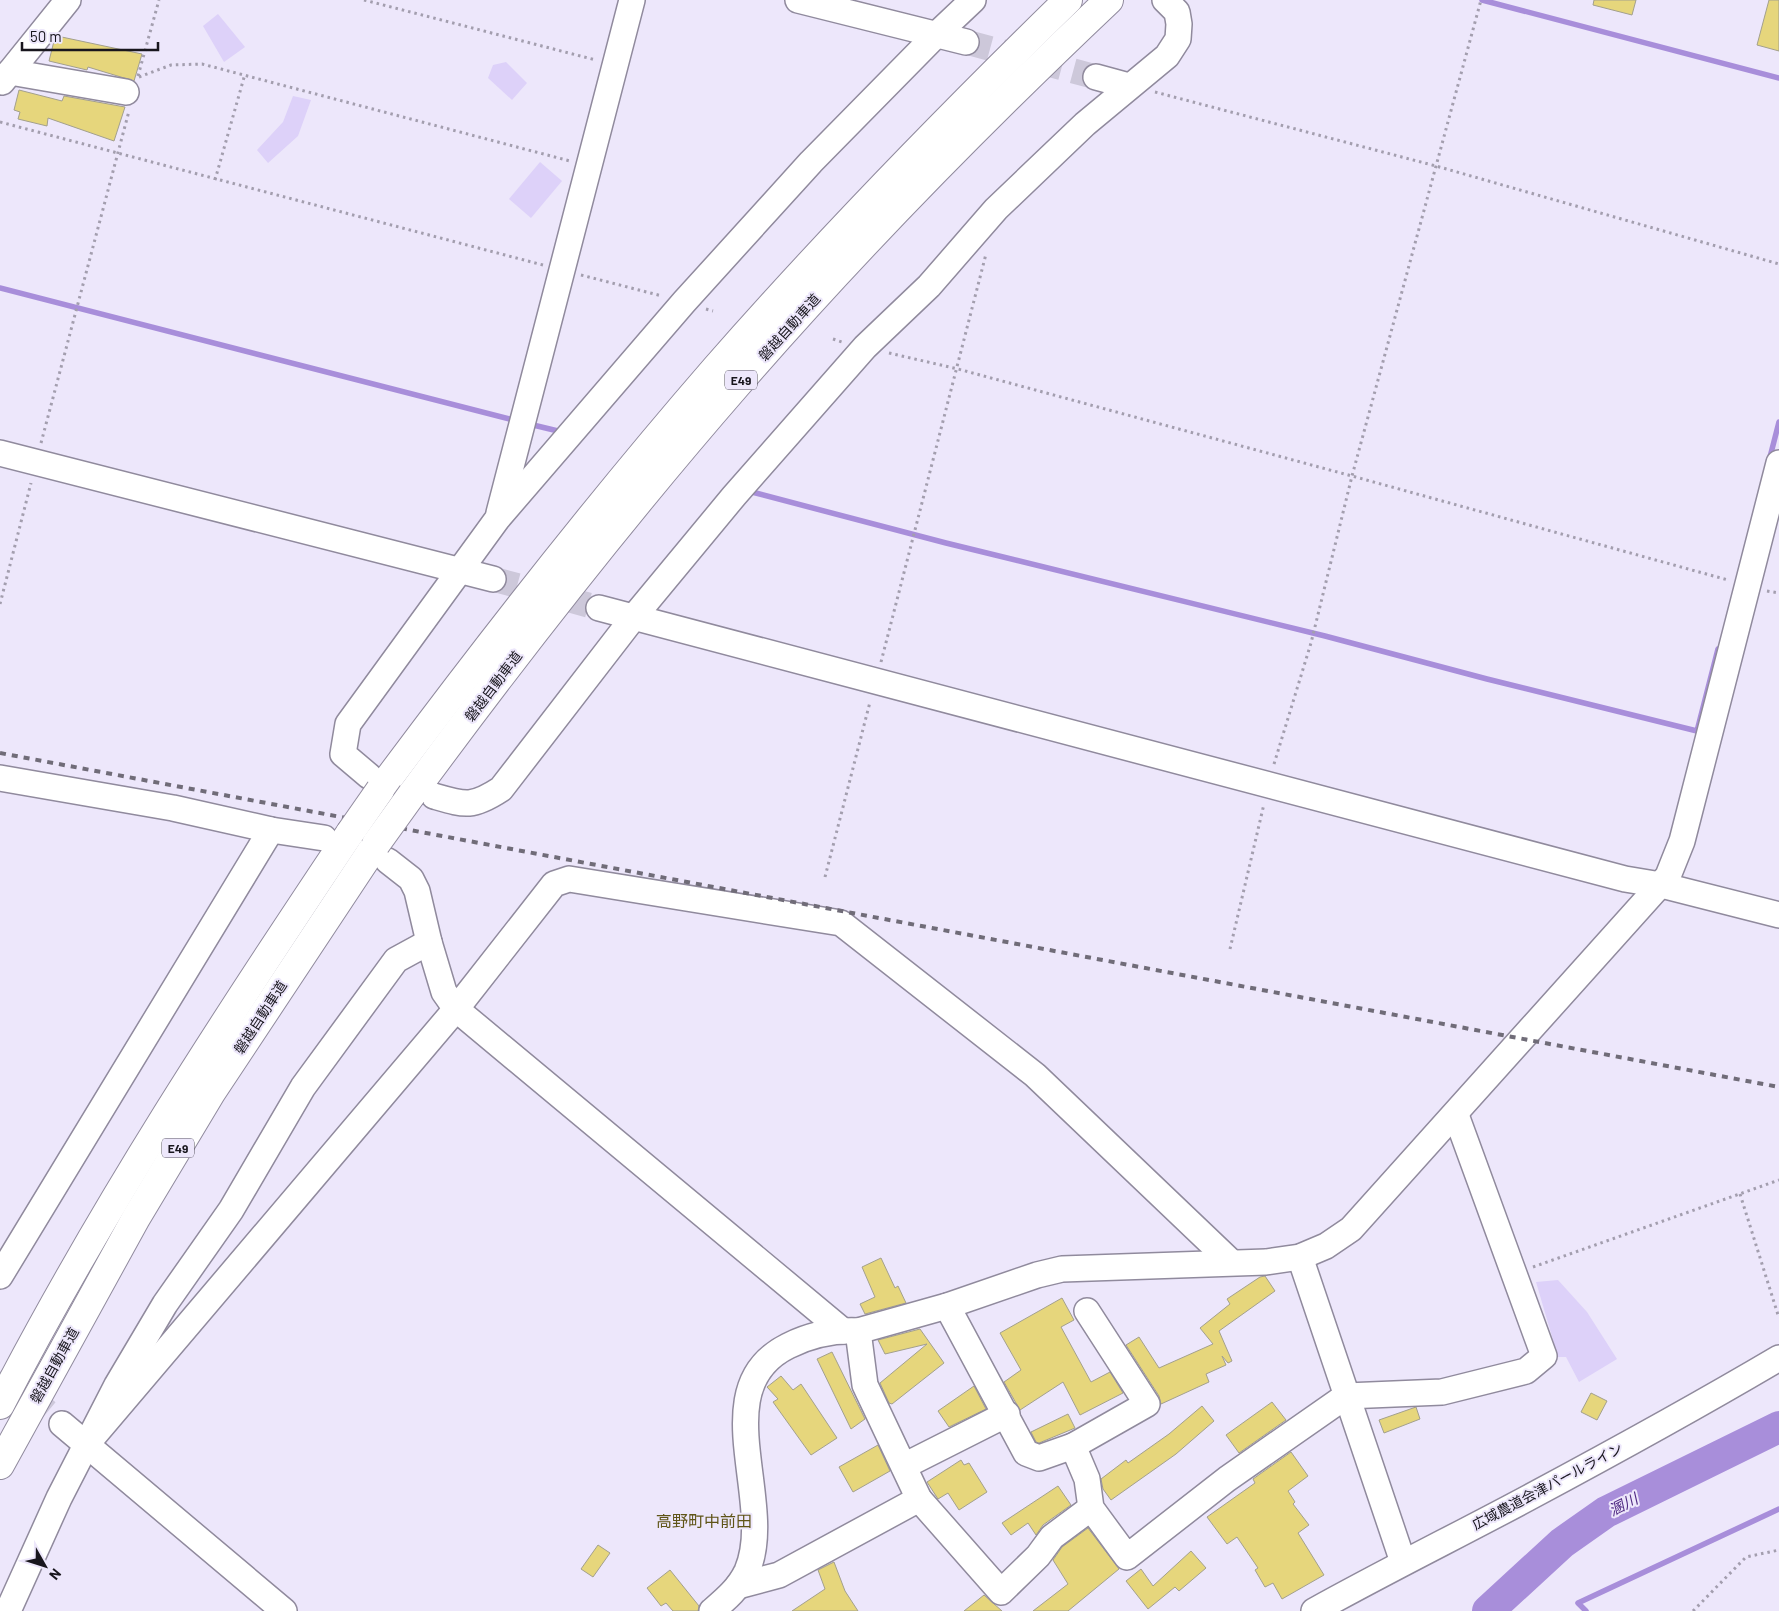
<svg xmlns="http://www.w3.org/2000/svg" width="1779" height="1611" font-family="Barlow,'Noto Sans JP',sans-serif">
	<style>
		.green { fill: #ddd1f9 }
		.lines { fill: none; stroke-linecap: round; stroke-linejoin: round }
		.stream { stroke: #a88eda; stroke-width: 5.5 }
		.river { stroke: #a88eda; stroke-width: 32 }
		.building { fill: #e6d67c; stroke: #a3a08d }
		.minor-tunnel { stroke: #cdc8da; stroke-width: 25; stroke-dasharray: 25 12; stroke-linecap: butt }
		.minor-casing { stroke: #908a9d; stroke-width: 28 }
		.highway-casing { stroke: #908a9d; stroke-width: 30 }
		.path { stroke: #a39eae; stroke-width: 3; stroke-dasharray: 2.5 4; stroke-linecap: butt }
		.minor { stroke: #fff; stroke-width: 25 }
		.highway { stroke: #fff; stroke-width: 28 }
		.rail { stroke: #706c78; stroke-width: 4; stroke-dasharray: 6 6; stroke-linecap: butt }
		.highway-bridge-casing { stroke: #908a9d; stroke-width: 30; stroke-linecap: butt }
		.highway-bridge { stroke: #fff; stroke-width: 28 }
		.labels { text-anchor: middle; dominant-baseline: central; stroke-width: 4; stroke-linejoin: round; paint-order: stroke }
		.shield { fill: #ede7fb; stroke: #585560; stroke-width: 1 }
		.shield-label { font-size: 12px; font-weight: bold; fill: #18161d }
		.street-label { font-size: 14px; fill: #18161d; stroke: #ede7fb }
		.water-label { font-size: 15px; font-style: italic; fill: #502a83; stroke: #ede7fb }
		.quarter-label { font-size: 16px; fill: #5f5417; stroke: #ede7fb }
	</style>
	<rect width="100%" height="100%" fill="#ede7fb"/>
	<g class="green">
		<polygon points="218,14 245,47 224,62 203,26"/>
		<polygon points="506,62 527,83 512,100 488,78 493,65"/>
		<polygon points="293,96 311,100 298,136 268,163 257,150 283,122"/>
		<polygon points="540,162 562,181 531,218 509,199"/>
		<polygon points="1558,1280 1587,1312 1617,1359 1579,1382 1566,1357 1558,1357 1536,1282"/>
	</g>
	<g class="lines">
		<g class="stream">
			<polyline points="1482,0 1779,78"/>
			<polyline points="0,288 517,421"/>
			<polyline points="529,424 558,431"/>
			<polyline points="1769,461 1779,422"/>
			<polyline points="748,491 946,543 1325,636 1487,679 1697,731 1718,649"/>
			<polyline points="1778,1428 1779,1429"/>
			<polyline points="1586,1611 1578,1603 1779,1509"/>
		</g>
		<polyline class="river" points="1488,1611 1562,1543 1606,1512 1779,1427"/>
	</g>
	<g class="building">
		<polygon points="1594,0 1636,0 1632,15 1593,5"/>
		<polygon points="1769,0 1779,0 1779,51 1757,45"/>
		<polygon points="57,36 142,54 134,81 88,67 87,70 49,61 54,41"/>
		<polygon points="19,90 62,101 64,96 125,107 114,141 48,118 47,126 18,119 20,112 14,110"/>
		<polygon points="881,1258 895,1288 898,1286 906,1303 865,1314 860,1304 875,1297 862,1267"/>
		<polygon points="1265,1276 1275,1291 1219,1331 1232,1361 1228,1363 1222,1356 1226,1365 1206,1374 1209,1382 1161,1404 1159,1396 1126,1345 1139,1337 1159,1368 1213,1344 1200,1328 1230,1304 1227,1299 1260,1277"/>
		<polygon points="1062,1298 1074,1320 1061,1327 1091,1382 1110,1372 1123,1393 1080,1415 1063,1382 1020,1410 1004,1382 1021,1370 1000,1333"/>
		<polygon points="920,1329 944,1363 892,1404 889,1403 880,1383 927,1344 885,1354 878,1340"/>
		<polygon points="832,1352 865,1419 851,1429 817,1359"/>
		<polygon points="781,1376 793,1390 801,1384 837,1438 811,1455 773,1402 778,1399 767,1387"/>
		<polygon points="974,1386 986,1409 949,1427 938,1411"/>
		<polygon points="1591,1393 1607,1401 1597,1420 1581,1412"/>
		<polygon points="1272,1402 1286,1420 1239,1453 1226,1435"/>
		<polygon points="1202,1406 1214,1421 1176,1454 1111,1500 1103,1489 1101,1479 1126,1460 1128,1463 1169,1434"/>
		<polygon points="1416,1407 1420,1419 1384,1433 1379,1420"/>
		<polygon points="1068,1414 1075,1428 1039,1443 1036,1442 1031,1432"/>
		<polygon points="878,1445 890,1471 853,1492 839,1467"/>
		<polygon points="1291,1452 1308,1476 1288,1491 1295,1502 1293,1504 1309,1525 1298,1533 1324,1575 1282,1599 1273,1583 1265,1587 1255,1570 1258,1568 1237,1537 1227,1544 1207,1517 1255,1483 1253,1479"/>
		<polygon points="961,1460 964,1465 969,1463 987,1492 959,1510 948,1493 938,1499 927,1482"/>
		<polygon points="1058,1486 1071,1505 1043,1525 1036,1535 1028,1523 1011,1535 1002,1523"/>
		<polygon points="1088,1528 1119,1569 1068,1611 1033,1611 1068,1584 1053,1560 1062,1547"/>
		<polygon points="598,1545 610,1553 593,1577 581,1569"/>
		<polygon points="1191,1551 1206,1568 1179,1591 1175,1587 1148,1609 1126,1581 1141,1569 1153,1586"/>
		<polygon points="834,1562 845,1591 858,1611 792,1611 825,1589 818,1570"/>
		<polygon points="670,1570 699,1606 698,1611 673,1611 666,1603 661,1606 647,1588"/>
		<polygon points="984,1595 1002,1611 964,1611"/>
	</g>
	<g class="lines">
		<g class="minor-tunnel">
			<polyline points="966,42 1096,77"/>
			<polyline points="493,579 599,608"/>
			<polyline points="0,1372 62,1424"/>
		</g>
		<g class="minor-casing">
			<g id="minor">
				<polyline points="798,0 966,42"/>
				<polyline points="10,72 126,92"/>
				<polyline points="1096,77 1129,86"/>
				<polyline points="2,82 68,0"/>
				<polyline points="0,453 493,579"/>
				<polyline points="499,513 632,0"/>
				<polyline points="599,608 1625,879 1661,885 1779,915"/>
				<polyline points="369,776 343,754 348,724 498,518 684,302 811,162 937,34 973,0"/>
				<polyline points="0,778 173,808 271,830 324,838"/>
				<path d="M434 796C465 805 472 808 501 789L633 618 734 496 865 347 929 286 996 209 1085 124 1167 56 1178 39 1179 24 1177 12 1165 0"/>
				<polyline points="388,861 411,879 417,891 429,942 444,992 456,1009 843,1331"/>
				<polyline points="1300,1257 1403,1562"/>
				<polyline points="0,1276 271,830"/>
				<polyline points="947,1306 1026,1453 1039,1458 1073,1446 1147,1404 1087,1311"/>
				<polyline points="858,1331 865,1385 919,1499 1001,1592 1038,1556 1052,1537 1091,1508"/>
				<polyline points="62,1424 284,1611"/>
				<polyline points="86,1445 456,1009 554,884 569,879 841,923 1035,1075 1231,1262"/>
				<polyline points="1073,1446 1087,1479 1091,1508 1127,1557 1227,1479 1346,1396 1442,1392 1526,1371 1544,1356 1456,1115"/>
				<polyline points="904,1466 1007,1414"/>
				<polyline points="738,1586 779,1575 919,1499"/>
				<polyline points="8,1611 59,1498 117,1385 165,1304 231,1210 303,1087 396,960 429,942"/>
				<path d="M712 1611C726 1599 739 1588 747 1571 777 1502 703 1388 788 1346 810 1335 834 1330 858 1331L947 1306 1037 1275 1062 1269 1266 1262 1300 1257 1326 1246 1351 1229 1668 876 1682 841 1779 463"/>
				<path d="M1314 1611C1384 1572 1457 1536 1528 1498 1612 1453 1696 1407 1779 1358"/>
			</g>
		</g>
		<g class="highway-casing">
			<g id="highway">
				<path d="M380 790C487 646 597 505 715 369 827 241 946 119 1068 0"/>
				<path d="M412 794C515 654 622 517 736 386 853 251 979 123 1109 0"/>
				<path d="M0 1405C103 1206 226 1018 350 833"/>
				<polyline points="0,1465 136,1218 211,1093 376,844"/>
			</g>
		</g>
		<g class="path">
			<polyline points="364,0 596,60"/>
			<polyline points="138,76 159,0"/>
			<polyline points="139,77 171,65 202,64 570,161"/>
			<polyline points="1155,92 1436,166 1779,264"/>
			<polyline points="0,122 543,265"/>
			<polyline points="215,180 245,74"/>
			<polyline points="581,275 662,296"/>
			<polyline points="706,309 713,311"/>
			<polyline points="833,339 842,342"/>
			<polyline points="889,353 958,369 1352,476 1728,580"/>
			<polyline points="41,443 129,111"/>
			<polyline points="1767,591 1779,593"/>
			<polyline points="0,604 31,483"/>
			<polyline points="881,662 986,254"/>
			<polyline points="1274,764 1311,643 1352,476 1481,0"/>
			<polyline points="825,877 870,702"/>
			<polyline points="1230,949 1264,804"/>
			<polyline points="1740,1194 1779,1318"/>
			<polyline points="1533,1267 1779,1180"/>
			<polyline points="1693,1611 1746,1557 1779,1550"/>
		</g>
		<use href="#minor" class="minor"/>
		<use href="#highway" class="highway"/>
		<polyline class="rail" points="0,753 1779,1087"/>
		<g class="highway-bridge-casing">
			<g id="highway-bridge">
				<polyline points="350,833 380,790"/>
				<polyline points="376,844 412,794"/>
			</g>
		</g>
		<use href="#highway-bridge" class="highway-bridge"/>
	</g>
	<g class="labels">
		<g class="shield">
			<rect x="725" y="370.5" width="32" height="19" rx="4"/>
			<rect x="162" y="1138.5" width="32" height="19" rx="4"/>
		</g>
		<g class="shield-label">
			<text x="741" y="380">E49</text>
			<text x="178" y="1148">E49</text>
		</g>
		<g class="street-label">
			<text transform="translate(789 327) rotate(-48)">磐越自動車道</text>
			<text transform="translate(493 686) rotate(-53)">磐越自動車道</text>
			<text transform="translate(260 1017) rotate(-57)">磐越自動車道</text>
			<text transform="translate(54 1365) rotate(-61)">磐越自動車道</text>
			<text transform="translate(1547 1486) rotate(-28)">広域農道会津パールライン</text>
		</g>
		<g class="water-label">
			<text transform="translate(1623 1504) rotate(-27)">溷川</text>
		</g>
		<g class="quarter-label">
			<text x="704" y="1520">高野町中前田</text>
		</g>
	</g>
	<g transform="translate(45 1566) rotate(129)" stroke="#ede7fb" stroke-width="4" paint-order="stroke">
	<path d="M0-4L9 19L0 12L-9 19Z" fill="#18161d"/>
	<text y="-8" font-size="14" font-weight="bold" text-anchor="middle" fill="#18161d">N</text>
	</g>
	<path d="M22 42v8h136v-8" fill="none" stroke="#18161d" stroke-width="2.5"/>
	<text x="30" y="42" font-size="15" fill="#18161d" stroke="#ede7fb" stroke-width="4" paint-order="stroke">50 m</text>
</svg>
